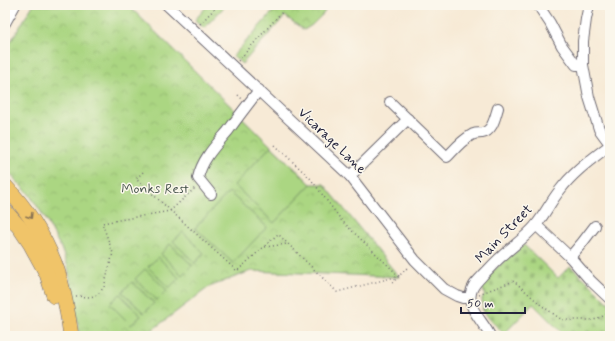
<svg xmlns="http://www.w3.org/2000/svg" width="615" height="341" font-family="Mynerve,sans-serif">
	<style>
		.cemetery { fill: url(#cemetery-stones); stroke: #667c5e }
		.park { fill: url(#park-crowns); stroke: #667c5e }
		.pitch { fill: #abd682; stroke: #667c5e }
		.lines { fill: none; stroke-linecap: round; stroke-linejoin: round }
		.minor-casing { stroke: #6d6871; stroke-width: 12 }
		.highway-casing { stroke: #6d6871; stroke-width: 16 }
		.path { stroke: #6d6871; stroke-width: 1.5; stroke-dasharray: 1 3; stroke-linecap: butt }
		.minor { stroke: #fff; stroke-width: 10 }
		.highway { stroke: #f0c469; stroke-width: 15 }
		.oneway { stroke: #897352 }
		.labels { text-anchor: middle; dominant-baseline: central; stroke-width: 3; stroke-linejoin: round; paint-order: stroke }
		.street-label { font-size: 14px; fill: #22223b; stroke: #fbf7ec }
		.park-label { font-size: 14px; fill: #4b5850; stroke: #fbf7ec }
	</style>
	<defs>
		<pattern id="cemetery-stones" width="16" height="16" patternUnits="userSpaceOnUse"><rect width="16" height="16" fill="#abd682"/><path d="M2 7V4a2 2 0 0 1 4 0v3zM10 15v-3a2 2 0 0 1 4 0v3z" fill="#93b771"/></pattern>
		<pattern id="park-crowns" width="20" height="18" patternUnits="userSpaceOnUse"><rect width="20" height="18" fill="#abd682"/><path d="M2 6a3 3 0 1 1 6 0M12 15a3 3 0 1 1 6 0" fill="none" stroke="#93b771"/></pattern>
	</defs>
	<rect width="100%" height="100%" fill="#fbf7ec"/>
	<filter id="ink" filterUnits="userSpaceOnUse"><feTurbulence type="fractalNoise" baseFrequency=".025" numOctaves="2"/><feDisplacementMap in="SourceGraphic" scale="8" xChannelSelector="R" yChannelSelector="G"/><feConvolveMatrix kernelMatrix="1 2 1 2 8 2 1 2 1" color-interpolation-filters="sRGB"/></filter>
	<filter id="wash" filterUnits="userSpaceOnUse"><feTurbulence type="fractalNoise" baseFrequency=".012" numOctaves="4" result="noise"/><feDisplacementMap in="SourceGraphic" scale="16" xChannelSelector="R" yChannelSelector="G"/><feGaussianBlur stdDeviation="0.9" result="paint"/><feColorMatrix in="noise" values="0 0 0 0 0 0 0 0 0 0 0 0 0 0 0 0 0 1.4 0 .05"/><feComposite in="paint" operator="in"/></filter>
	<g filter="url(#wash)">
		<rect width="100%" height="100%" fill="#f7ead6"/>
		<polygon class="cemetery" points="524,245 558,278 570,266 586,280 610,304 610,336 565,336 533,304 504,334 483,312 482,298 485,295 482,287 487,276"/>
		<g class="park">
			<polygon points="33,5 128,5 271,146 311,184 324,184 399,277 251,271 209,287 144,336 80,336 68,267 61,248 45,218 29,194 5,169 5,51"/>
			<polygon points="208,5 226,5 204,28 195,20"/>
			<polygon points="272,5 329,5 323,14 312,25 304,30 285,16 242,64 233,56 276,8"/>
		</g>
		<g class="pitch">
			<polygon points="271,146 311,184 274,223 234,185"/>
			<polygon points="229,192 267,227 233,263 195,228"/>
			<polygon points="183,232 204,253 195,263 173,241"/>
			<polygon points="170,244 192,265 182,275 161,254"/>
			<polygon points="158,257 179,278 169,288 148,267"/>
			<polygon points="145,269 167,290 157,300 135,279"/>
			<polygon points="132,282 154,303 144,313 122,292"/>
			<polygon points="120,294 141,316 131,325 110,304"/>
		</g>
	</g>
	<g filter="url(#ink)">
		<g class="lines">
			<g class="minor-casing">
				<g id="minor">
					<polyline points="167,5 350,176 415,260 444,289 457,296 463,298 470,298"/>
					<polyline points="538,5 550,23 562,46 576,65 583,65"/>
					<polyline points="589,5 586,19 583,41 583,65 589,97 599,129 610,144"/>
					<polyline points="5,23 15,5"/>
					<path d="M390 102 447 157C454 150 461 141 470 136 474 133 477 133 482 133 493 131 495 117 498 108"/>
					<polyline points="350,176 408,119"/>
					<path d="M211 194 198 178C202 159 216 145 228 131 238 117 248 104 259 90"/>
					<polyline points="536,225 570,257 590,280 610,299"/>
					<polyline points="570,257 582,243 595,226"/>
					<path d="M490 336C484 322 467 309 471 293 472 285 478 281 483 275 489 269 495 262 502 256 513 246 526 237 536 225 545 214 551 201 560 190 573 172 592 159 610 145"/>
				</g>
			</g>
			<g class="highway-casing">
				<g id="highway">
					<path d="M5 186C28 210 46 239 57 270 64 291 68 314 71 336"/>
					<polyline points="5,211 20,228 30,243 47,274 54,296"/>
				</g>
			</g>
			<g class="path">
				<polyline points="200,24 218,5"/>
				<polyline points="238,61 282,12 281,5"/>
				<polyline points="238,95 242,99"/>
				<polyline points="275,145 310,178 342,221 399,276"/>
				<polyline points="143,172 136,179 237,271 278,234 337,292 399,276"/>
				<polyline points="265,247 287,244"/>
				<polyline points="392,283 409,266"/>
				<polyline points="479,294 514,281 541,305 562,320 594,320 610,313"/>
				<polyline points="76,296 88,297 95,296 100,292 104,287 113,253 102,223 170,211 195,188"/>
			</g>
			<use href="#minor" class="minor"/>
			<use href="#highway" class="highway"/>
		</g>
		<defs><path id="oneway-chevron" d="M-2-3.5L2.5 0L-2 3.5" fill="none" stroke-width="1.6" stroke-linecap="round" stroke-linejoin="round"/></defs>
		<use class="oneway" href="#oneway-chevron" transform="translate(30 216) rotate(58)"/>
	</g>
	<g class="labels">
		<g class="street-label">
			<text transform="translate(332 141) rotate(44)">Vicarage Lane</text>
			<text transform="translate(504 234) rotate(-46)">Main Street</text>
		</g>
		<g class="park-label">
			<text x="155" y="189">Monks Rest</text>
		</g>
	</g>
	<rect width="615" height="341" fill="none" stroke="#fbf7ec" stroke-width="20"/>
	<path d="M461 307v6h64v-6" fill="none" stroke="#22223b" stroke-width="2"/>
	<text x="467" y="307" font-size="12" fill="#22223b" stroke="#fbf7ec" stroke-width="3" paint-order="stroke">50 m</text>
</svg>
